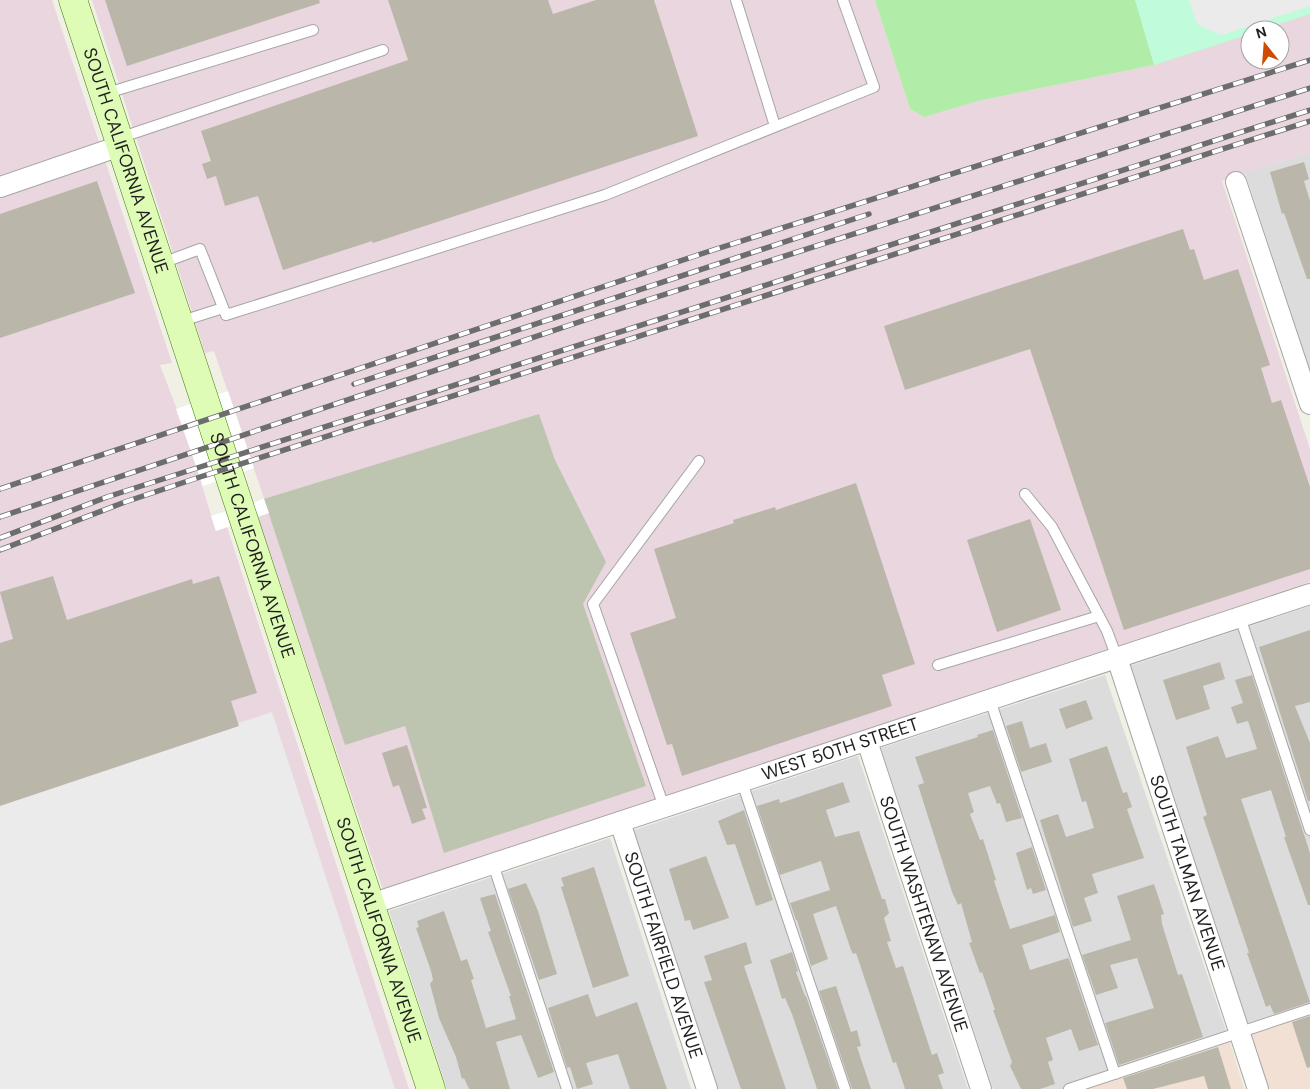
<svg xmlns="http://www.w3.org/2000/svg" width="1310" height="1089" font-family="'DM Sans',sans-serif">
	<style>
		.residential { fill: #dddcdc }
		.commercial { fill: #f1e0d3 }
		.industrial { fill: #e9d6df }
		.construction { fill: #bdc5b0 }
		.grass { fill: #b1eca9 }
		.park { fill: #c0fcdb }
		.parking { fill: #ebebeb }
		.pier { fill: #fff }
		.building { fill: #bab7aa }
		.lines { fill: none; stroke-linecap: round; stroke-linejoin: round }
		.lane-casing { stroke: #a6a6a6; stroke-width: 12 }
		.street-casing { stroke: #a6a6a6; stroke-width: 22 }
		.secondary-casing { stroke: #417b01; stroke-width: 29 }
		.lane { stroke: #fff; stroke-width: 10 }
		.street { stroke: #fff; stroke-width: 20 }
		.secondary { stroke: #dffcb7; stroke-width: 28 }
		.rail-casing { stroke: #6d6d6d; stroke-width: 5.5 }
		.rail { stroke: #fff; stroke-width: 4; stroke-dasharray: 11; stroke-linecap: butt }
		.labels { text-anchor: middle; dominant-baseline: central; stroke-width: 4; stroke-linejoin: round; paint-order: stroke }
		.street-label { font-size: 18px; fill: #1f1f1f; stroke: #fff }
	</style>
	<rect width="100%" height="100%" fill="#f0f0e5"/>
	<g class="residential">
		<polygon points="1310,152 1310,371 1245,173"/>
		<polygon points="1310,606 1310,1009 1248,1030 1130,666"/>
		<polygon points="1105,675 1228,1036 1069,1089 993,1089 881,748"/>
		<polygon points="858,756 968,1089 717,1089 631,831"/>
		<polygon points="610,838 691,1089 447,1089 389,911"/>
	</g>
	<g class="commercial">
		<polygon points="1310,1009 1310,1089 1267,1089 1248,1030"/>
		<polygon points="1228,1036 1244,1089 1068,1089"/>
	</g>
	<g class="industrial">
		<polygon points="0,0 52,0 172,363 160,365 184,428 216,531 227,527 409,1089 0,1089"/>
		<polygon points="92,0 875,0 910,109 924,117 982,100 1154,65 1250,34 1250,60 1280,60 1280,30 1261,30 1310,14 1310,152 1222,181 1310,449 1310,582 383,890 258,517 269,513 214,351 205,353"/>
	</g>
	<polygon class="construction" points="539,414 555,460 606,562 583,604 646,786 444,853 405,726 345,745 264,499"/>
	<polygon class="grass" points="875,0 1189,0 1310,14 1261,30 1250,30 1250,34 1154,65 982,100 924,117 910,109"/>
	<polygon class="park" points="1135,0 1310,0 1310,14 1261,30 1250,30 1250,34 1154,65"/>
	<g class="parking">
		<polygon points="1189,0 1310,0 1310,6 1221,35 1197,24"/>
		<polygon points="272,712 395,1089 0,1089 0,801"/>
	</g>
	<g class="pier">
		<polygon points="228,391 254,468 203,486 176,409"/>
		<polygon points="264,499 269,513 216,531 211,516"/>
	</g>
	<g class="building">
		<polygon points="105,0 319,0 320,3 127,66"/>
		<polygon points="388,0 548,0 553,14 596,0 654,0 698,136 373,243 372,241 283,270 258,196 225,206 216,176 207,179 202,164 211,161 201,131 408,60"/>
		<polygon points="1304,162 1309,179 1304,181 1310,201 1310,279 1307,279 1284,213 1282,214 1270,172"/>
		<polygon points="97,181 135,293 0,338 0,214"/>
		<polygon points="1183,229 1190,250 1194,249 1204,280 1238,269 1270,365 1261,368 1272,403 1281,400 1310,487 1310,569 1124,630 1030,349 905,390 884,326"/>
		<polygon points="856,483 915,664 882,675 892,706 682,776 672,744 667,745 630,633 676,618 654,549 734,523 733,520 775,507 776,510"/>
		<polygon points="1030,519 1061,610 997,632 967,540"/>
		<polygon points="53,576 67,620 192,579 193,584 219,576 257,693 231,701 239,726 0,806 0,643 13,639 0,592"/>
		<polygon points="1310,630 1310,702 1295,706 1310,743 1310,801 1308,801 1259,647"/>
		<polygon points="1220,662 1225,679 1203,686 1210,709 1176,720 1163,680"/>
		<polygon points="1252,675 1310,853 1310,905 1308,905 1284,837 1286,837 1271,790 1241,799 1310,1002 1274,1014 1270,1005 1266,1007 1247,953 1249,953 1241,929 1203,817 1207,815 1186,747 1218,736 1226,758 1257,749 1248,721 1237,724 1231,707 1243,703 1235,680"/>
		<polygon points="1086,700 1093,719 1066,729 1059,709"/>
		<polygon points="1022,721 1030,748 1046,743 1052,762 1021,772 1006,726"/>
		<polygon points="993,730 1022,818 1006,822 1000,803 997,804 990,786 968,793 974,812 970,814 980,840 983,839 996,880 994,881 1010,929 1055,915 1060,932 1022,945 1030,970 1068,958 1069,959 1098,1045 1079,1051 1071,1029 1046,1038 1053,1060 1048,1062 1055,1084 1040,1089 1021,1089 1010,1066 1012,1062 993,1010 995,1010 982,972 980,973 969,943 972,942 961,903 958,905 952,892 918,785 924,783 915,757 978,737 977,735"/>
		<polygon points="407,745 427,808 422,809 426,819 412,824 399,785 393,787 382,753"/>
		<polygon points="1107,746 1123,793 1127,792 1132,807 1127,809 1144,858 1092,874 1098,893 1084,898 1092,921 1073,927 1040,820 1058,814 1066,837 1094,828 1086,801 1082,802 1069,759"/>
		<polygon points="843,782 850,802 826,810 835,837 859,831 882,899 885,899 889,913 884,918 891,941 887,942 896,968 903,966 932,1055 937,1053 944,1073 938,1075 943,1089 905,1089 896,1062 893,1063 856,953 853,954 851,950 836,906 813,914 828,959 811,966 797,920 796,920 790,903 830,890 821,861 780,875 757,806 779,799 780,803"/>
		<polygon points="744,810 773,900 756,906 735,844 727,845 718,821"/>
		<polygon points="1032,847 1046,890 1033,894 1031,888 1027,890 1016,853"/>
		<polygon points="706,856 729,918 693,930 690,920 685,921 669,869"/>
		<polygon points="594,867 629,976 593,988 561,887 564,886 561,878"/>
		<polygon points="526,883 538,911 557,974 539,980 508,889"/>
		<polygon points="1154,884 1164,914 1161,915 1162,924 1178,975 1182,974 1203,1037 1119,1065 1105,1023 1154,1008 1137,958 1110,965 1118,988 1096,995 1082,955 1131,940 1117,896"/>
		<polygon points="495,894 554,1072 538,1078 521,1035 496,1042 510,1089 469,1089 464,1078 462,1079 456,1057 439,1018 430,984 433,980 431,971 416,928 419,927 417,921 444,911 461,961 467,959 474,979 471,980 486,1028 516,1019 509,996 511,996 488,932 491,931 480,898"/>
		<polygon points="746,942 752,963 744,966 786,1089 741,1089 704,982 712,980 704,956"/>
		<polygon points="792,952 798,971 796,972 805,996 806,996 838,1089 817,1089 792,1014 785,998 782,999 770,960"/>
		<polygon points="836,986 851,1032 857,1030 861,1046 857,1047 871,1089 852,1089 819,991"/>
		<polygon points="588,994 596,1017 637,1002 667,1089 630,1089 618,1054 586,1063 593,1084 577,1089 570,1067 567,1068 548,1008"/>
		<polygon points="1310,1016 1310,1067 1307,1068 1292,1022"/>
		<polygon points="1218,1047 1231,1089 1208,1089 1204,1076 1153,1089 1127,1089 1123,1078"/>
	</g>
	<g class="lines">
		<g class="lane-casing">
			<g id="lane">
				<polyline points="736,0 775,126"/>
				<polyline points="104,94 313,30"/>
				<polyline points="119,138 383,50"/>
				<polyline points="162,263 200,249 226,315 605,195 874,87 843,0"/>
				<polyline points="179,322 223,308"/>
				<polyline points="1025,494 1052,527 1107,631 1117,658"/>
				<polyline points="1240,617 1310,830"/>
				<polyline points="938,665 1099,616"/>
				<polyline points="990,700 1115,1074"/>
				<polyline points="742,782 845,1089"/>
				<polyline points="664,807 593,604 699,461"/>
				<polyline points="493,864 567,1089"/>
				<polyline points="1069,1089 1310,1009"/>
			</g>
		</g>
		<g class="street-casing">
			<g id="street">
				<polyline points="1236,182 1310,404"/>
				<polyline points="0,187 120,146"/>
				<path id="s1" d="M1117 658 1258 1089"/>
				<path id="s2" d="M867 741 981 1089"/>
				<path id="s3" d="M620 822 707 1089"/>
				<path id="s4" d="M371 904 1310 594"/>
			</g>
		</g>
		<g class="secondary-casing">
			<g id="secondary">
				<path id="s5" d="M73 0 431 1089"/>
			</g>
		</g>
		<use href="#lane" class="lane"/>
		<use href="#street" class="street"/>
		<use href="#secondary" class="secondary"/>
		<g class="rail-casing">
			<g id="rail">
				<polyline points="354,384 869,214"/>
				<polyline points="0,489 707,252 1310,60"/>
				<polyline points="0,517 588,319 1310,88"/>
				<polyline points="0,538 107,497 197,468 1310,110"/>
				<polyline points="0,550 125,502 200,477 1310,121"/>
			</g>
		</g>
		<use href="#rail" class="rail"/>
	</g>
	<g class="labels">
		<g class="street-label">
			<text stroke="none"><textPath href="#s5" startOffset="169">SOUTH CALIFORNIA AVENUE</textPath></text>
			<text stroke="none"><textPath href="#s5" startOffset="574">SOUTH CALIFORNIA AVENUE</textPath></text>
			<text stroke="none"><textPath href="#s4" startOffset="494">WEST 50TH STREET</textPath></text>
			<text stroke="none"><textPath href="#s1" startOffset="226">SOUTH TALMAN AVENUE</textPath></text>
			<text stroke="none"><textPath href="#s2" startOffset="182">SOUTH WASHTENAW AVENUE</textPath></text>
			<text stroke="none"><textPath href="#s5" startOffset="979">SOUTH CALIFORNIA AVENUE</textPath></text>
			<text stroke="none"><textPath href="#s3" startOffset="140">SOUTH FAIRFIELD AVENUE</textPath></text>
		</g>
	</g>
	<g transform="translate(1265 45) rotate(343)"><circle r="24" fill="#ffffff" stroke="#a5a5a5"/>
	<path d="M0-4L9 19L0 12L-9 19Z" fill="#ce4c00"/>
	<text y="-8" font-size="14" font-weight="bold" text-anchor="middle" fill="#1f1f1f">N</text>
	</g>
</svg>
